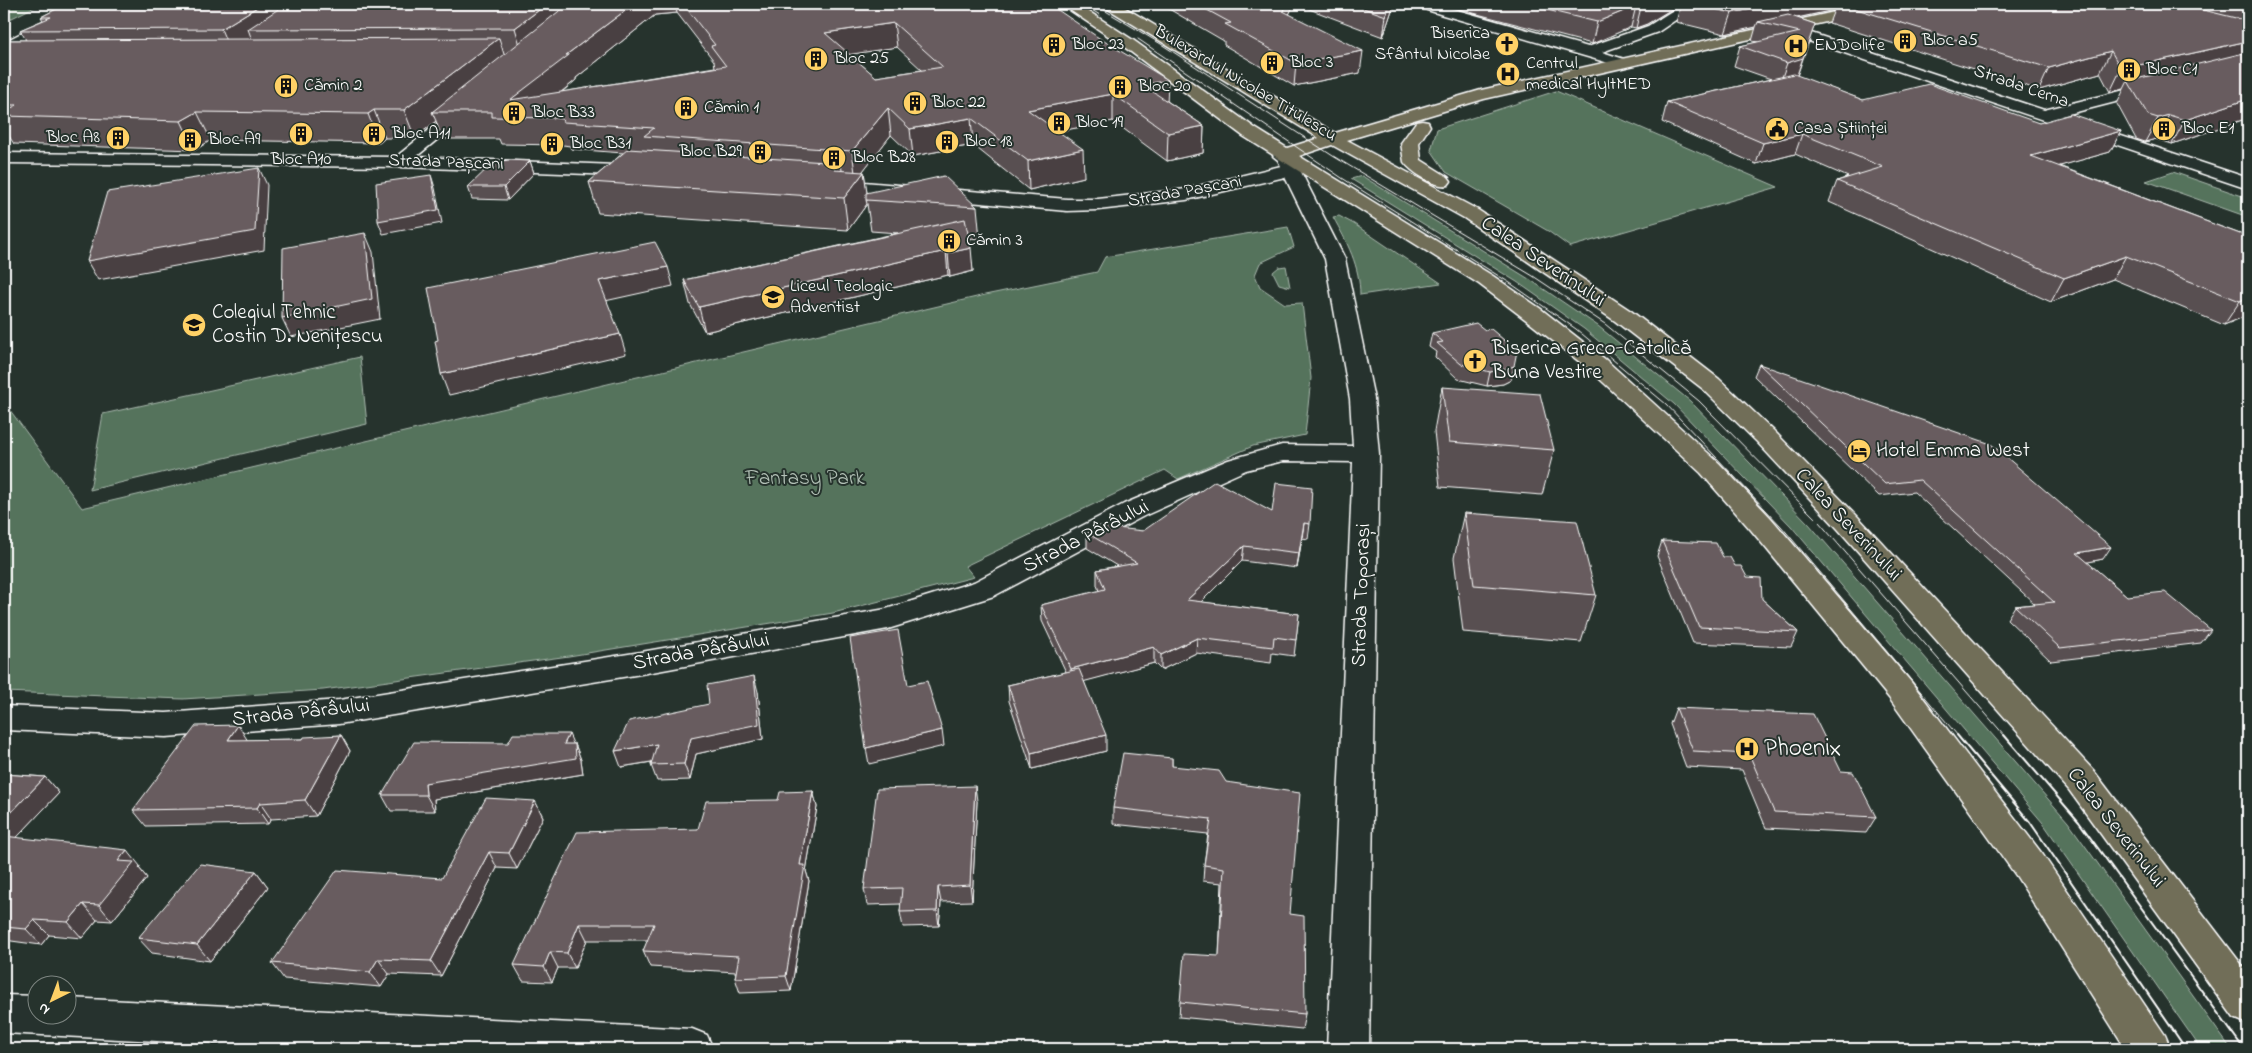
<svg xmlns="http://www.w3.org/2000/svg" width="2252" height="1053" font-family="'Indie Flower',sans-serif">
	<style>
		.green { fill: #54735c; stroke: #aab9ae }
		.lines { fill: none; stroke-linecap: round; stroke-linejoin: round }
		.minor-casing { stroke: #fff; stroke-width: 3 }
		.major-casing { stroke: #fff; stroke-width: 3 }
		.minor { fill: #26332d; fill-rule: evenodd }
		.major { fill: #716e59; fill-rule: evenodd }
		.tram-far1 { stroke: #fff; stroke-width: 1 }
		.tram { stroke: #fff; stroke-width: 2 }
		.wall { fill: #594f51; stroke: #fff; fill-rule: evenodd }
		.shaded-wall { fill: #494042; stroke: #fff }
		.building { fill: #685c5e; stroke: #fff; fill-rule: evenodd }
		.labels { text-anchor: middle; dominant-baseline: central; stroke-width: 4; stroke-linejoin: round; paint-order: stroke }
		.far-poi-label { font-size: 18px; fill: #fff; stroke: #26332d; text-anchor: start }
		.far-street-label { font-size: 18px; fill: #fff; stroke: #26332d }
		.street-label { font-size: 21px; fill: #fff; stroke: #26332d }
		.poi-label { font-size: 21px; fill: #fff; stroke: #26332d; text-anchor: start }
		.park-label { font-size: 21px; fill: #b2c0b6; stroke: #26332d }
		.near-poi-label { font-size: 25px; fill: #fff; stroke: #26332d; text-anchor: start }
	</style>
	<rect width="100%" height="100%" fill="#26332d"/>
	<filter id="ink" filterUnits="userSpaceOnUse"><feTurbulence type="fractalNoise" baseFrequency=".02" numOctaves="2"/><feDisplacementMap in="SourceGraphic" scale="10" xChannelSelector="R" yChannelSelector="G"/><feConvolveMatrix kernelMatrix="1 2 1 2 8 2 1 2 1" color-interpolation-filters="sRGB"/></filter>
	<g filter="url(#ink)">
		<g class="green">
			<polygon points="4,4 40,4 4,22"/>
			<polygon points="1556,91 1778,187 1570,247 1548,231 1446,172 1431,150 1437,129"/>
			<polygon points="2173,172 2248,198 2248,217 2146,181"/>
			<polygon points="1362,176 1529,279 1598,326 1690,401 1809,524 2068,822 2231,1049 2201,1049 2043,823 1791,526 1674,404 1584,329 1517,282 1351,179"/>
			<path d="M1339 216 1354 224 1441 283 1360 295C1360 266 1347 242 1333 217Z"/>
			<polygon points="1288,227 1294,247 1260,263 1255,275 1260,287 1285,304 1302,303 1311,378 1305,435 1253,446 1178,479 1165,470 965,566 974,577 833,613 569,656 323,690 183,699 4,692 4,402 82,508 985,295 1097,272 1105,257"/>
			<polygon points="1286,266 1290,287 1279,284 1273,272 1279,267"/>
			<polygon points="360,357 367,424 90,490 103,414"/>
		</g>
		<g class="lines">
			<g class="minor-casing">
				<g id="minor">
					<polygon points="77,4 94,4 4,52 4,42"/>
					<polygon points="1416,4 1436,4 1588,47 1648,26 1683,4 1699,4 1658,32 1602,52 1624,59 1626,62 1624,65 1619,66 1443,15 1418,7"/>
					<polygon points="1781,23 2044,110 2157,82 2162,84 2165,87 2162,90 2061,116 2248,178 2248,189 1776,30 1774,27"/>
					<polygon points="467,102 473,104 475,107 473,110 416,157 641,166 647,167 650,171 647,175 641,176 400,167 4,163 4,153 396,157 461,104"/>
					<polygon points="1285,150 1291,151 1297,162 1307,162 1310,166 1307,170 1301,172 1345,259 1374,399 1379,454 1369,1049 1327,1049 1353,462 1283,461 1246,470 1144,516 994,596 888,629 641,674 339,724 166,737 4,730 4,706 166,713 339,700 641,652 886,609 974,582 1124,504 1228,460 1282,445 1353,446 1350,399 1325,259 1285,177 1186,200 1098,210 1067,211 828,189 822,188 819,184 822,180 828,179 1067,199 1098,199 1186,189 1281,166 1278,160 1273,156 1276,152"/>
					<polygon points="4,995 38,996 38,1016 68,1016 68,998 692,1029 707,1035 713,1049 312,1049 4,1033"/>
				</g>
			</g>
			<g class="major-casing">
				<g id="major">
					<polygon points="1061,4 1077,4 1133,40 1255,128 1287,148 1319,138 1105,7 1104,4 1119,4 1335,133 1481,90 1871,4 1894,4 1893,7 1888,8 1484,99 1347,140 1478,210 1631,311 1719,379 1775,432 1858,517 2093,770 2248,973 2248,1024 2234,1018 2069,790 1838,529 1757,442 1703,389 1615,321 1464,218 1332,145 1299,156 1493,276 1541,309 1606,360 1719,463 1771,518 1911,682 2043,855 2165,1035 2171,1049 2126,1049 2017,877 1889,698 1751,530 1701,473 1590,370 1525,319 1479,284 1243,136 1123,46"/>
					<path d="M1422 121 1428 122 1430 126 1419 143 1421 160 1448 177 1451 181 1448 185C1436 188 1411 172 1404 162L1401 143 1416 122Z"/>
				</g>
			</g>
			<use href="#minor" class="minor"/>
			<use href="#major" class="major"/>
			<g class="tram-far1">
				<polyline points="1082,4 1100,15"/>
				<polyline points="1094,4 1161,44 1333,156 1533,276 1605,324 1699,401 1819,522 2005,736"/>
				<polyline points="1138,39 1342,178 1510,283 1576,329 1666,404 1781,526 1958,736"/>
			</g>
			<g class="tram">
				<polyline points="1957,735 2030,822 2186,1049"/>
				<polyline points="2004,735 2079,822 2244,1049"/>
			</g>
		</g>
		<g class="wall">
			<path d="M66 4H1049L1167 101 1204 126 1203 153 1167 161 1113 121 1058 131 1084 177 1029 190 973 145 913 156 891 135 862 172H864L867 193 977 207 980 239 969 238 973 271 950 277 948 275 705 332 690 304 684 280 898 233 871 231 867 204 848 230 598 213 589 182 623 153 571 149 570 146 563 145 501 144 499 139H442L436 121 415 138H385L379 143 211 140 195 150 14 144 7 133H4V40H26L20 30 43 20 41 17ZM677 13 714 61 715 67 562 92 576 80V78L655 15ZM897 47 922 70 876 77 849 54Z"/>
			<polygon points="1151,4 1294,4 1289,14 1360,73 1294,86 1224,45 1224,41 1162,5 1155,6"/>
			<polygon points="1296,4 1394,4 1383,37"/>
			<polygon points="1439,4 1680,4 1647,24 1636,28 1631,27 1592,44"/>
			<polygon points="1681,4 2248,4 2248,118 2172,144 2156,139 2145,142 2136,139 2117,104 2124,89 2110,92 2100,73 2039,90 1829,23 1834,10 1797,18 1815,24 1797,76 1863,100 2039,123 2121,131 2110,152 2059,166 2248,237 2248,315 2224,325 2113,279 2051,302 1829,202 1837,181 1848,177 1795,154 1756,164 1662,122 1667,102 1771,79 1734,66 1740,46 1758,42 1752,41 1756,27 1725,34 1676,22"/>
			<polygon points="530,161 534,173 508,200 472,199 468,187"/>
			<polygon points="1432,333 1511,380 1503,384 1487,386 1458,379 1435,357 1436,352 1429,347"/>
			<polygon points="1759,364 2103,559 2087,562 2127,596 2211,630 2201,643 2051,661 2007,619 2015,606 2035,604 1914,492 1879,496 1754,376"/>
			<polygon points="1442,387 1554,450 1542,495 1440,487 1434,431"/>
			<polygon points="2248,486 2248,494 2244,492"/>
			<polygon points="1272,512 1310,524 1308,539 1302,538 1297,568 1242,561 1201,602 1299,614 1294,656 1272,653 1271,663 1196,653 1161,670 1154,663 1084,681 1106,751 1032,769 1009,701 1008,685 1066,672 1042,621 1041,605 1099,591 1097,585 1097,570 1117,566 1087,548 1087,533 1143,531"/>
			<polygon points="1464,513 1596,595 1581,642 1463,632 1454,558"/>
			<polygon points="1662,541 1723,557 1735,566 1747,577 1762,599 1798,632 1791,647 1693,643 1657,556"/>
			<polygon points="758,692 763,739 696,754 690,780 657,781 651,765 652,762 621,767 709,704"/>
			<polygon points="1676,708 1841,771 1876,817 1866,833 1766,828 1742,770 1686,767 1670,724"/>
			<polygon points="341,735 350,751 316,816 271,819 268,824 146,826 133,810 247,740 303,739"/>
			<polygon points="573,744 575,744 581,760 583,774 434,799 435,811 391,811 382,795"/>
			<polygon points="1172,758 1172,766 1290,914 1305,1014 1302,1029 1179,1017 1180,1002 1219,956 1222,883 1203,881 1204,865 1208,834 1113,824 1113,808"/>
			<polygon points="4,774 45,777 59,793 16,838 140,866 139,868 147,878 112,921 97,920 82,938 49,935 41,945 4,940"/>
			<polygon points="813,791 817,807 806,871 809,881 791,991 740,993 735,978 736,972 650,967 643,951 648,940 587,940 575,968 558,968 552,982 523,981 514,965 698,829 778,800"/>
			<polygon points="535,801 543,817 517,869 497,868 441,976 389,974 381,987 284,979 272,963 442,878"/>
			<polygon points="977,801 972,901 941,902 939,926 903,927 900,912 901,904 867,905 864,889"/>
			<polygon points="256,871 268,887 210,961 152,953 138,938"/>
		</g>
		<g class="shaded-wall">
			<polygon points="262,4 308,4 248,29 252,40 231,53 221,29"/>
			<polygon points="547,4 582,4 522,52 515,28"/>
			<polygon points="634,4 675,4 677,13 655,15 576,78 576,80 530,117 510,100 566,55"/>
			<polygon points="1155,4 1162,4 1162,5 1155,6"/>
			<polygon points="1286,4 1294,4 1281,32 1283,11"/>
			<polygon points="1390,4 1394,4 1383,37 1386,16"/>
			<polygon points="1652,4 1680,4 1647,24 1636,28 1641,7"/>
			<polygon points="1776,4 1836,4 1834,10 1769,24 1758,22 1756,27 1725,34 1732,13"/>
			<polygon points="1636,6 1631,27 1592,44 1597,22"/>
			<polygon points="894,23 897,47 828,58 825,33"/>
			<polygon points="499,38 507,64 432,112 436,121 415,138 404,110"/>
			<polygon points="2248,41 2248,60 2128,81 2124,89 2110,92 2121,69"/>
			<polygon points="1808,43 1796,78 1780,83 1787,63"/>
			<polygon points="1363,51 1360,73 1294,86 1296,63"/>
			<polygon points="2111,51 2100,73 2039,90 2049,68"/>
			<polygon points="1168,80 1167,106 1143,85"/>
			<polygon points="1113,94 1113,121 1029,137 1028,110"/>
			<polygon points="2248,99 2248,118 2172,144 2185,120"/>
			<polygon points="888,108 891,135 856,180 852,151"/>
			<polygon points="374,110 385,138 379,143 368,114"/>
			<polygon points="197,112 211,140 195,150 181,121"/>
			<polygon points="2169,115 2156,139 2145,142 2158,118"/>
			<polygon points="971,118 973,145 913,156 910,129"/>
			<polygon points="1204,126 1203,153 1167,161 1168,133"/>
			<polygon points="2121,131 2110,152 2021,177 2031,156"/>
			<polygon points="1802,134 1795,154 1756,164 1763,143"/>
			<polygon points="1083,149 1084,177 1029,190 1028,161"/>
			<polygon points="530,161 534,173 508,200 504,187"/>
			<polygon points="841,163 845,193 834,170"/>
			<polygon points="259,168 267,185 264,250 98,280 87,261"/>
			<polygon points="864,172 868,200 866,200 867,204 848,230 844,198"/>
			<polygon points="431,175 435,188 442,223 383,234 378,221"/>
			<polygon points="365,233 373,252 380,319 291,337 282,318"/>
			<polygon points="971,248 973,271 950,277 948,253"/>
			<polygon points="946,251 948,275 705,332 699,307"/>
			<polygon points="2126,256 2113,279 2051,302 2064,278"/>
			<polygon points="668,267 673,286 605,301 599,281"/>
			<polygon points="2248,297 2248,315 2224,325 2240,301"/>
			<polygon points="620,334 626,354 449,395 441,374"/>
			<polygon points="1514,366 1511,380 1503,384 1487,386 1490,372"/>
			<polygon points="1304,523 1302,538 1297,568 1299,553"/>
			<polygon points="1244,546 1242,561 1187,616 1187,600"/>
			<polygon points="2111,547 2103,559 2069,566 2077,553"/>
			<polygon points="1197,638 1196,653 1161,670 1161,655"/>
			<polygon points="1154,647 1154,663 1071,685 1071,669"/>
			<polygon points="754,676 758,692 763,739 696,754 690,780 684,764 691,738"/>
			<polygon points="238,725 248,741 228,740"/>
			<polygon points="942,730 944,746 869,764 866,748"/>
			<polygon points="569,734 575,748 575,744 581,760 583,774 434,799 435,811 426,795 425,783 564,744"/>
			<polygon points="341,735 350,751 316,816 305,800"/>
			<polygon points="1106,735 1106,751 1032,769 1031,753"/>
			<polygon points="657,744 663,760 621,767 615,751"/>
			<polygon points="45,777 59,793 4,851 4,820"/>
			<polygon points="975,786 977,801 972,901 970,885"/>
			<polygon points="813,791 817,807 806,871 809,881 791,991 786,976 800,865"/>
			<polygon points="535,801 543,817 517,869 509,853"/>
			<polygon points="260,803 271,819 268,824 257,808"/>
			<polygon points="127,850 140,866 139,868 147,878 112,921 99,905 118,861"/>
			<polygon points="489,852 497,868 441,976 431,961"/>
			<polygon points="256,871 268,887 210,961 197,945"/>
			<polygon points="938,887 941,902 939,926 937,911"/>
			<polygon points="83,904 97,920 82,938 68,922"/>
			<polygon points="34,920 49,935 41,945 26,929"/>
			<polygon points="579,924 587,940 575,968 567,953"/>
			<polygon points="550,952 558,968 552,982 544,967"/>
			<polygon points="378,959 389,974 381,987 370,972"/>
		</g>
		<g class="building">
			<polygon points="66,4 262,4 221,29 20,30 51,17 41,17"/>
			<polygon points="286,4 547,4 515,28 248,29"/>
			<path d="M568 4H634L566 55H569L510 100 726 66 711 46 715 45 683 4H1049L1099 38 1168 80 1143 85 1204 126 1168 133 1113 94 1028 110 1083 149 1028 161 971 118 910 129 888 108 852 151 644 136 654 128 563 122 562 119 555 118 492 117V112H432ZM894 23 943 67 876 77 825 33Z"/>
			<polygon points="1196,4 1286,4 1283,11 1363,51 1296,63 1225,24 1231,23"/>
			<polygon points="1352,4 1390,4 1386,16"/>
			<polygon points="1522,4 1652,4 1641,7 1636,6 1597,22"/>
			<polygon points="1692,4 1776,4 1732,13"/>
			<polygon points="1840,4 2179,4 2248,21 2248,41 2121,69 2111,51 2049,68"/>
			<polygon points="2226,4 2248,4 2248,9"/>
			<polygon points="1788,15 1815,24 1803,58 1787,63 1740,46 1800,32 1758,22"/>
			<polygon points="499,38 404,110 374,110 368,114 197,112 181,121 4,116 4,112 17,105 4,105 4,40"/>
			<polygon points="2248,52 2248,99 2185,120 2169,115 2158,118 2148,115 2128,81"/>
			<polygon points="1794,74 1863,100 1929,84 2039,123 2071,114 2121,131 2031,156 2248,237 2248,297 2240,301 2126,256 2064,278 1837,181 1883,167 1802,134 1763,143 1667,102"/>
			<polygon points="628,149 841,163 834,170 864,172 844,198 589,182"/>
			<polygon points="508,160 530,161 504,187 468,187 493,163"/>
			<polygon points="259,168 255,231 87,261 107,192"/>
			<polygon points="431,175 438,210 378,221 376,183"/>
			<polygon points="944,176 977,207 866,200 866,193"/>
			<polygon points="965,219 971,248 948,253 946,251 699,307 684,280"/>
			<polygon points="365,233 372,299 282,318 283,248"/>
			<polygon points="655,242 668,267 599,281 620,334 441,374 435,341 438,340 428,288"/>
			<polygon points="1476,323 1485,330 1491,329 1517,351 1514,366 1506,369 1490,372 1461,364 1437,343 1443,342 1432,333"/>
			<polygon points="1759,364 1991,444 2111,547 2077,553 2127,596 2165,592 2211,630 2060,648 2015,606 2054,602 1920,480 1885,484"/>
			<polygon points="1442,387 1540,394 1554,450 1449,442"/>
			<polygon points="1215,481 1272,512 1276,483 1312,487 1310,524 1304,523 1299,553 1244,546 1187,600 1299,614 1296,640 1274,637 1273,647 1197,638 1161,655 1154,647 1071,669 1041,605 1105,589 1097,570 1137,563 1087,533 1100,526 1143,531"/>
			<polygon points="1464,513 1577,521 1596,595 1474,585"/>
			<polygon points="1662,541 1716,543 1723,557 1730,557 1735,566 1741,566 1747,577 1761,578 1762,599 1798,632 1699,627"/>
			<polygon points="898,630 908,685 927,681 942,730 866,748 850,638"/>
			<polygon points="1079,669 1106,735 1031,753 1008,685"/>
			<polygon points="754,676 759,724 691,738 684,764 651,765 657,744 615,751 629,721 709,704 707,685"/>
			<polygon points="1676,708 1813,714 1841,771 1853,772 1876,817 1774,812 1749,754 1693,751"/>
			<polygon points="238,725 228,740 303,739 304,737 341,735 305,800 260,803 257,808 133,810 196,726"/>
			<polygon points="513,734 569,734 564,744 575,744 576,758 425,783 426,795 382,795 414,742 508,743"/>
			<polygon points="1123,753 1172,758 1172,766 1219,771 1226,782 1300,793 1290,914 1304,916 1305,1014 1180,1002 1184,954 1219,956 1224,868 1204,865 1211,819 1113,808"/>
			<polygon points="4,774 45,777 4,820"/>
			<polygon points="975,786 970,885 938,887 937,911 900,912 902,888 864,889 877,789"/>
			<polygon points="813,791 800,865 805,865 786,976 735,978 739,956 643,951 654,924 579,924 567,953 550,952 544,967 514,965 577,832 698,829 706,801 778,800 780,792"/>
			<polygon points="486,798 535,801 509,853 489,852 431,961 378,959 370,972 272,963 337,870 442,878"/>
			<polygon points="4,836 127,850 118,861 134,862 99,905 83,904 68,922 34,920 26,929 4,927"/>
			<polygon points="200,864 256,871 197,945 138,938"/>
		</g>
	</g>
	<defs>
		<g id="building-disc" transform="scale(1.25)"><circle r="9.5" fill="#ffd166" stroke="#26332d"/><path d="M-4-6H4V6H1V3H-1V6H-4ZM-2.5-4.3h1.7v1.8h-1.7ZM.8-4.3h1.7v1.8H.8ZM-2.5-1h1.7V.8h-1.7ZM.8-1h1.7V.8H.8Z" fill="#111"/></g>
		<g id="church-disc" transform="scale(1.25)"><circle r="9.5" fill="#ffd166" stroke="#26332d"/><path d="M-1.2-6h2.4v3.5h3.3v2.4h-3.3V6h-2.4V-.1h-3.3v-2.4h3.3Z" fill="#111"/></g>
		<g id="hospital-disc" transform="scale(1.25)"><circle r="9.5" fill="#ffd166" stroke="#26332d"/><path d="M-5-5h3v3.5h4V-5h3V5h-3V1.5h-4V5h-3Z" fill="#111"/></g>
		<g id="civic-disc" transform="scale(1.25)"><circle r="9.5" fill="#ffd166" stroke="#26332d"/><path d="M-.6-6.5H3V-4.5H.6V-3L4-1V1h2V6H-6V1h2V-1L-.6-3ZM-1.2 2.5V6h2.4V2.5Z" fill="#111"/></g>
		<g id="school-disc" transform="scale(1.25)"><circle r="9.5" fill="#ffd166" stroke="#26332d"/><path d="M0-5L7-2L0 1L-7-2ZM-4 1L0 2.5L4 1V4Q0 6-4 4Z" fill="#111"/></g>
		<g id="hotel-disc" transform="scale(1.25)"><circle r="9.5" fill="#ffd166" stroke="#26332d"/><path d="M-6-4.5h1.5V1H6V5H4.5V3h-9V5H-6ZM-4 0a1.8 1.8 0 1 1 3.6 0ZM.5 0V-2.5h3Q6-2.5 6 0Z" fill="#111"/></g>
	</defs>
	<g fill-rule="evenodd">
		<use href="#building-disc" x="1905" y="41"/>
		<use href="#church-disc" x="1507" y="44"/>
		<use href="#building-disc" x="1054" y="45"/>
		<use href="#hospital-disc" x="1796" y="46"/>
		<use href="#building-disc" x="816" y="59"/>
		<use href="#building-disc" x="1272" y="63"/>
		<use href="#building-disc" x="2129" y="70"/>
		<use href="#hospital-disc" x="1508" y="74"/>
		<use href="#building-disc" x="286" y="86"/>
		<use href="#building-disc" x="1120" y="87"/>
		<use href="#building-disc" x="915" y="103"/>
		<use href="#building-disc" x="686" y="108"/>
		<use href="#building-disc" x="514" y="113"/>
		<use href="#building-disc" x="1059" y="123"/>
		<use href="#civic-disc" x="1777" y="129"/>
		<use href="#building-disc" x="2164" y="129"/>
		<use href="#building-disc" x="301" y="134"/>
		<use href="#building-disc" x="374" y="134"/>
		<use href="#building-disc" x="118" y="138"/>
		<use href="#building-disc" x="190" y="140"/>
		<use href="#building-disc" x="947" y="142"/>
		<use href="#building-disc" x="552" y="144"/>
		<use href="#building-disc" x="760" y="152"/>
		<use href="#building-disc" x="834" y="158"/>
		<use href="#building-disc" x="949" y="241"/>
		<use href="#school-disc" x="773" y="297"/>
		<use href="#school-disc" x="194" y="325"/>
		<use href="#church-disc" x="1475" y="361"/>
		<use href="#hotel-disc" x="1859" y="451"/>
		<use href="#hospital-disc" x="1747" y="749"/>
	</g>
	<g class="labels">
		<g class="far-poi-label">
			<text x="1490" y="34" text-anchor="end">Biserica<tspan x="1490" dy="21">Sfântul Nicolae</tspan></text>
			<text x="1922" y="41">Bloc a5</text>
			<text x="1072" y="45">Bloc 23</text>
			<text x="1814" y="46">ENDOlife</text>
			<text x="834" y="59">Bloc 25</text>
			<text x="1290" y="63">Bloc 3</text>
			<text x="1526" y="64">Centrul<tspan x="1526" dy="21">medical HyltMED</tspan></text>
			<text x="2146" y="70">Bloc C1</text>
			<text x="304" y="86">Cămin 2</text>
			<text x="1138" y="87">Bloc 20</text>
			<text x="932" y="103">Bloc 22</text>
			<text x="704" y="108">Cămin 1</text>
			<text x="532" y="113">Bloc B33</text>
			<text x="1076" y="123">Bloc 19</text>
			<text x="1794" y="129">Casa Științei</text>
			<text x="2182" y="129">Bloc E1</text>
			<text x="392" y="134">Bloc A11</text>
			<text x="100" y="138" text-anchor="end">Bloc A8</text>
			<text x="208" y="140">Bloc A9</text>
			<text x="964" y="142">Bloc 18</text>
			<text x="570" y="144">Bloc B31</text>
			<text x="742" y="152" text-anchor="end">Bloc B29</text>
			<text x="852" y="158">Bloc B28</text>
			<text x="301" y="160" text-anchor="middle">Bloc A10</text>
			<text x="966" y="241">Cămin 3</text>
			<text x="790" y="287">Liceul Teologic<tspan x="790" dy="21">Adventist</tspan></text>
		</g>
		<g class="far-street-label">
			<text transform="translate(1245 84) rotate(31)">Bulevardul Nicolae Titulescu</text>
			<text transform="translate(2021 87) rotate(19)">Strada Cerna</text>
			<text transform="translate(446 163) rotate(2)">Strada Pașcani</text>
			<text transform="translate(1185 192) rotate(-10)">Strada Pașcani</text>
		</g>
		<g class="street-label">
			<text transform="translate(1543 262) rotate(34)">Calea Severinului</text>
			<text transform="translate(1848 525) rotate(47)">Calea Severinului</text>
			<text transform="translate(1086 537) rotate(-27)">Strada Pârâului</text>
			<text transform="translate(1362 595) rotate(-88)">Strada Toporași</text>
			<text transform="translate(701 652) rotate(-10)">Strada Pârâului</text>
			<text transform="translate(301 713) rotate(-6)">Strada Pârâului</text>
			<text transform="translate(2116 828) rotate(52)">Calea Severinului</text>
		</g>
		<g class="poi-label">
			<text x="212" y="313">Colegiul Tehnic<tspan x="212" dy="24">Costin D. Nenițescu</tspan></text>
			<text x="1492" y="349">Biserica Greco-Catolică<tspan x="1492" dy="24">Buna Vestire</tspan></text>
			<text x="1876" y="451">Hotel Emma West</text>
		</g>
		<g class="park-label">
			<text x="805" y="479">Fantasy Park</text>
		</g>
		<g class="near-poi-label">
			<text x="1764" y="749">Phoenix</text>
		</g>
	</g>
	<rect width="2252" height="1053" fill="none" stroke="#26332d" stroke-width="20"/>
	<rect x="10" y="10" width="2232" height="1033" fill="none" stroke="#fff" stroke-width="2" filter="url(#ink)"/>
	<g transform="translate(52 1000) rotate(222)"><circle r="24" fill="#26332d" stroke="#7d8581"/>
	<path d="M0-4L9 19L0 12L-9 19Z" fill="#ffd166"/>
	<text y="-8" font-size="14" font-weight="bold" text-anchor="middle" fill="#ffffff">N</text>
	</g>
</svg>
